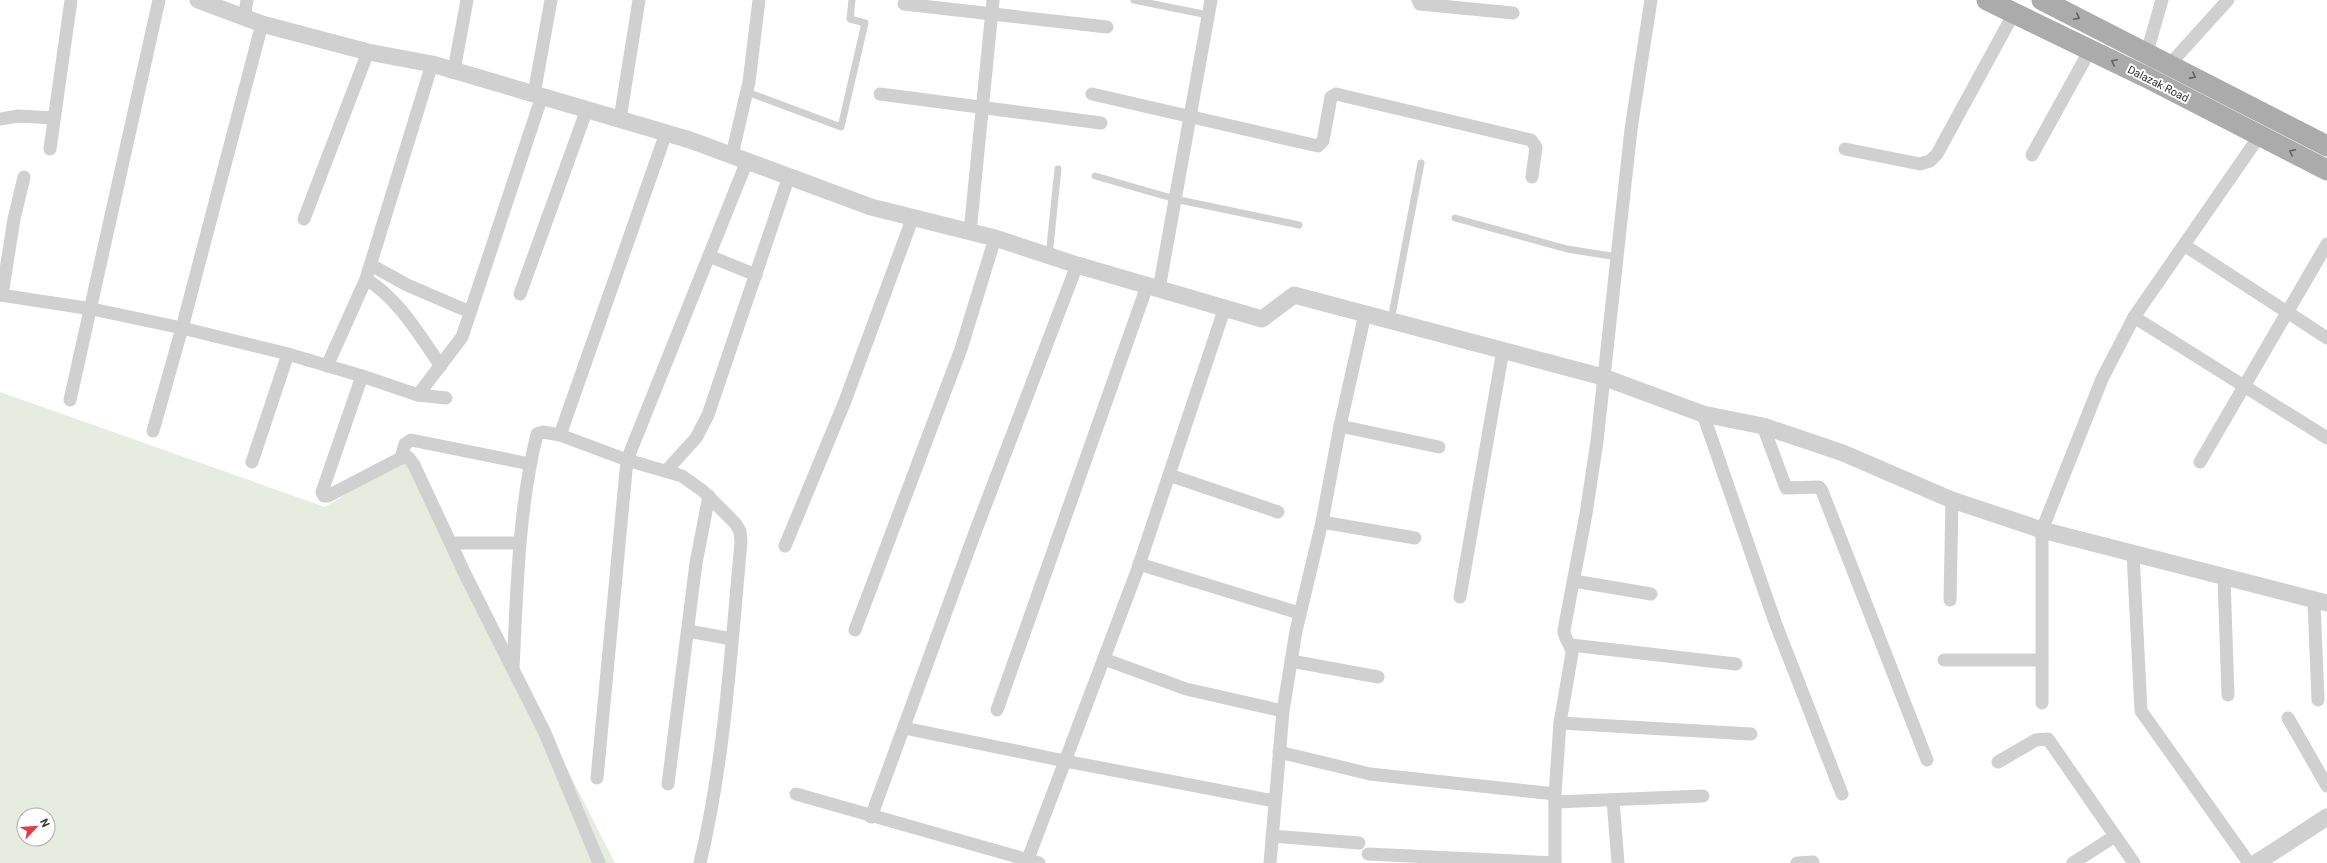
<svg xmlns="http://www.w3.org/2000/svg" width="2327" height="863" font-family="Roboto,sans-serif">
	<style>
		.green { fill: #e6ecdf; fill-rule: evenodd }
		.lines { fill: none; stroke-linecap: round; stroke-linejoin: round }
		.service { stroke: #d0d0d0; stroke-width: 7 }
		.minor { stroke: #d0d0d0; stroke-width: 13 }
		.tertiary { stroke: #d0d0d0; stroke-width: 17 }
		.primary { stroke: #ababab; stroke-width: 21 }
		.oneway { stroke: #636363 }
		.labels { text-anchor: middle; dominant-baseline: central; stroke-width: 4; stroke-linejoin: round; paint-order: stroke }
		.street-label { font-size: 11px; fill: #333; stroke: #fff }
	</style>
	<rect width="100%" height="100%" fill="#fff"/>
	<path class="green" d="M0 392 325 507 408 457 615 863H0ZM24 815H48V839H24Z"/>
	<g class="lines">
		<g class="service">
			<polyline points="1134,0 1208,15"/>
			<polyline points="747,92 841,127 865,23 850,19 852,0"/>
			<polyline points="1095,176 1175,199 1299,225"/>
			<polyline points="1455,218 1567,249 1617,257"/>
			<polyline points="1049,256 1058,169"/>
			<polyline points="1391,320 1421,163"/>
		</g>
		<g class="minor">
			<polyline points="1418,0 1420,4 1513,13"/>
			<polyline points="904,4 1107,27"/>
			<polyline points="244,18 247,0"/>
			<polyline points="2147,52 2162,0"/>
			<polyline points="2170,64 2228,0"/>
			<polyline points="454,70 467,0"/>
			<polyline points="534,94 551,0"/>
			<polyline points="880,94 1101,123"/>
			<polyline points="1092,94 1318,146 1323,141 1331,97 1336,94 1531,140 1536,147 1532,177"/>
			<polyline points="0,119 18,116 54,118"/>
			<polyline points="620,119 639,0"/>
			<polyline points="50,149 71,0"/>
			<polyline points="1845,149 1920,164 1930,161 1937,154 2014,13"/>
			<polyline points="732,155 749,82 759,0"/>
			<polyline points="2032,155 2090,50"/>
			<polyline points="304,219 368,52"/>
			<polyline points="970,232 993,0"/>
			<polyline points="2184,245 2327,338"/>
			<polyline points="709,256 756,275"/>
			<polyline points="371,265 407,285 470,312"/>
			<path d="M366 279C399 299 419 335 441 366"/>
			<polyline points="1159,289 1211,0"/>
			<polyline points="520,294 587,109"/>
			<polyline points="0,295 92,309 182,328 288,354 362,376 418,395 446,398"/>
			<polyline points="2,295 14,219 24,177"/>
			<polyline points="2134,317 2327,438"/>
			<polyline points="327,366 366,279 432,64"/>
			<polyline points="362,376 322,492 324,496 328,496 401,458 408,457 414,465 465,574 545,733 599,863"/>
			<polyline points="418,395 462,337 542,96"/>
			<polyline points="70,400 159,0"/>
			<polyline points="1703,414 1775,622 1842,794"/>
			<polyline points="1340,426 1439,447"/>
			<polyline points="1763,426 1786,488 1819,487 1822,491 1927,760"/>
			<polyline points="153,431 182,328 262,24"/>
			<polyline points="560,435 666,133"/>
			<polyline points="401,458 405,444 411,440 530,464"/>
			<polyline points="252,462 288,354"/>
			<polyline points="2200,462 2327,244"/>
			<polyline points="666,471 696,438 708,415 789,176"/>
			<polyline points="1169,475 1278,512"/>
			<polyline points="1322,522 1415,538"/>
			<polyline points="451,543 519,543"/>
			<polyline points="785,546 845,401 913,217"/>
			<polyline points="2133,553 2141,711 2249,863"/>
			<polyline points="1139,564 1299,613"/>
			<polyline points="2224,578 2228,695"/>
			<polyline points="1574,581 1651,594"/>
			<polyline points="1460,597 1503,350"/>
			<polyline points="1950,600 1952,500"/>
			<polyline points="2314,602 2318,700"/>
			<polyline points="855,630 961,349 995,238"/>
			<polyline points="688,631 732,639"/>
			<polyline points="1571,645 1736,664"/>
			<polyline points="1104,659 1186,689 1283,711"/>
			<polyline points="1944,660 2042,660"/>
			<polyline points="1291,661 1378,677"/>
			<path d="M513 669C517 591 518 511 537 434L543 432 560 435 627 460 682 476 703 491 735 523 740 531 741 542C731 649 725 758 700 863"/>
			<polyline points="2042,703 2042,530 2102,379 2134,317 2260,135"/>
			<polyline points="997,710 1147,286"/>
			<polyline points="2288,718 2327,786"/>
			<polyline points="1560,723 1751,734"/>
			<polyline points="904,728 1065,761 1274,801"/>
			<polyline points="1279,752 1370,774 1555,794"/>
			<polyline points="1998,762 2036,740 2048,739 2134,863"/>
			<polyline points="597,778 627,460 747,161"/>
			<polyline points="668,784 696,563 709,496"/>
			<polyline points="796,794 1039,863"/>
			<polyline points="1613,800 1618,863"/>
			<polyline points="1555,802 1703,796"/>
			<polyline points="871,817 974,535 1077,265"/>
			<polyline points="1272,836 1359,843"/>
			<polyline points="1368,854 1555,863"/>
			<polyline points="1028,859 1137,571 1225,307"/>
			<polyline points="1270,863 1283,711 1296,631 1322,522 1340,426 1365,314"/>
			<path d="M1555 863V794L1560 723 1572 653C1571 643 1564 640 1564 630L1586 514 1597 441 1631 129 1651 0"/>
			<polyline points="1797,863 1813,862"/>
			<polyline points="2073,863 2115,836"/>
		</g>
		<g class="tertiary">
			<polyline points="198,0 262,24 368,52 432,64 690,140 871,207 995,238 1077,265 1262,319 1294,295 1603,377 1703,414 1763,426 1843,453 1952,500 2042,530 2327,603"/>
			<polyline points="2256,863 2327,817"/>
		</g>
		<g class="primary">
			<polyline points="1987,0 2146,77 2327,170"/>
			<polyline points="2042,0 2327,146"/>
		</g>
	</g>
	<defs><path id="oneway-chevron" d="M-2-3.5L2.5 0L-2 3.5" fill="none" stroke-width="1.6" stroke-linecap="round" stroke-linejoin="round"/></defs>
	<g class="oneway">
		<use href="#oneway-chevron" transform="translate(2077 17) rotate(26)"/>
		<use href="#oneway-chevron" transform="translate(2114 62) rotate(-154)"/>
		<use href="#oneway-chevron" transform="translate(2193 76) rotate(28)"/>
		<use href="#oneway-chevron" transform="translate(2292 152) rotate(-153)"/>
	</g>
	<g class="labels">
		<g class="street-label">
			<text transform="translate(2158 84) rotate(27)">Dalazak Road</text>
		</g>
	</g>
	<g transform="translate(36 827) rotate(65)"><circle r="19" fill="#ffffff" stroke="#adadad"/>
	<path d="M0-3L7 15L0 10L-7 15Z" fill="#e63946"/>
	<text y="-6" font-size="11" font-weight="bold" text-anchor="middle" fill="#333333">N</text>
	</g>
</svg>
